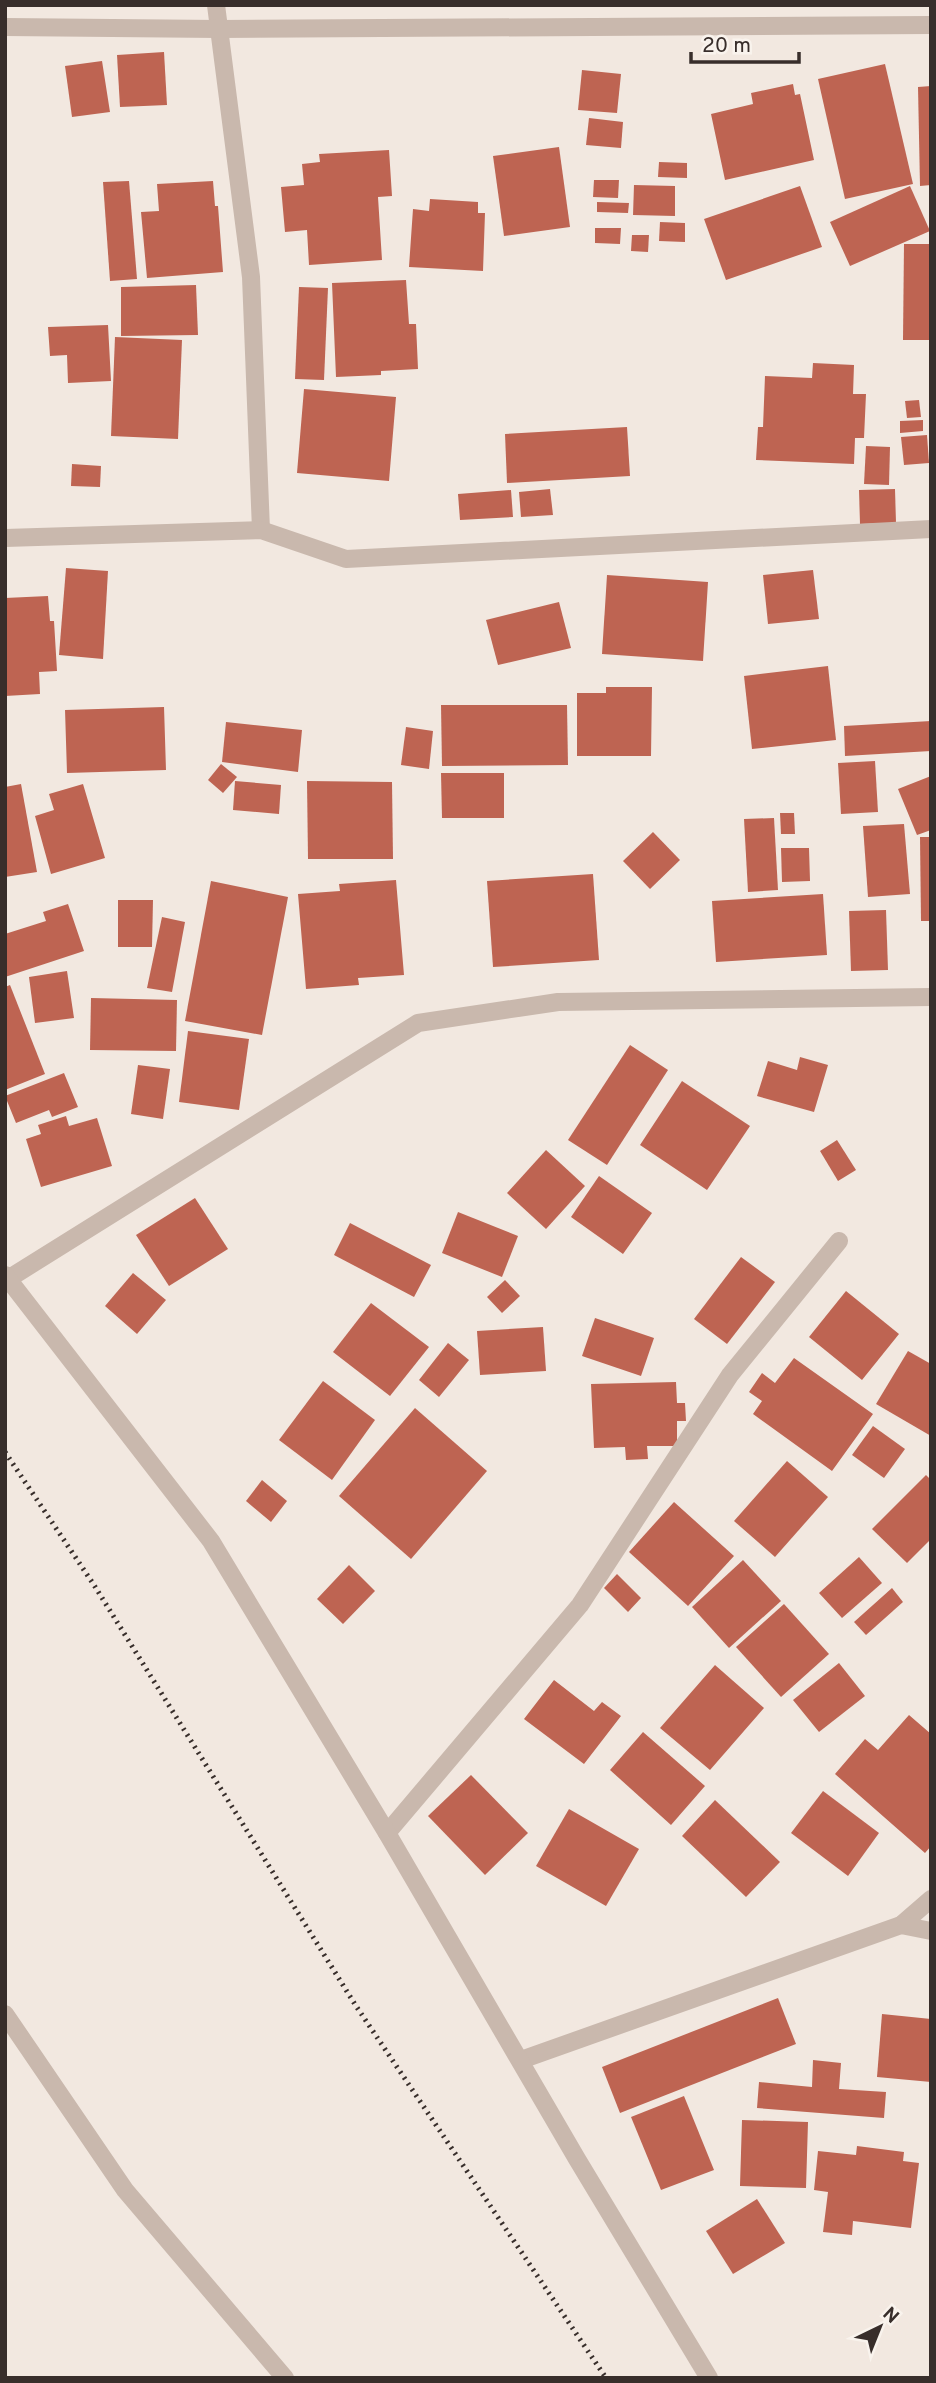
<svg xmlns="http://www.w3.org/2000/svg" width="936" height="2383" font-family="Overpass,sans-serif">
	<style>
		.building { fill: #be6452 }
		.lines { fill: none; stroke-linecap: round; stroke-linejoin: round }
		.minor { stroke: #c9b8ad; stroke-width: 18 }
		.tertiary { stroke: #c9b8ad; stroke-width: 18 }
		.rail { stroke: #382e2b; stroke-width: 5; stroke-dasharray: 2 5; stroke-linecap: butt }
	</style>
	<rect width="100%" height="100%" fill="#f2e8e0"/>
	<g class="building">
		<polygon points="164,52 167,105 120,107 117,55"/>
		<polygon points="102,61 110,112 72,117 65,66"/>
		<polygon points="885,64 913,184 845,199 818,79"/>
		<polygon points="582,70 621,74 617,113 578,110"/>
		<polygon points="793,84 795,95 800,94 814,160 725,180 711,114 753,104 751,93"/>
		<polygon points="931,86 931,185 920,186 918,87"/>
		<polygon points="589,118 623,122 621,148 586,145"/>
		<polygon points="559,147 570,227 504,236 493,156"/>
		<polygon points="389,150 392,196 378,197 382,260 309,265 307,230 285,232 281,187 304,185 302,164 320,162 319,154"/>
		<polygon points="659,162 687,163 687,178 658,177"/>
		<polygon points="594,180 619,180 618,198 593,197"/>
		<polygon points="129,181 137,279 110,281 103,182"/>
		<polygon points="213,181 215,206 218,206 223,272 147,278 141,212 159,211 157,184"/>
		<polygon points="634,185 675,186 675,216 633,215"/>
		<polygon points="800,186 822,247 726,280 704,219"/>
		<polygon points="910,186 930,231 850,266 830,222"/>
		<polygon points="430,199 478,202 478,213 485,213 483,271 409,267 413,209 429,211"/>
		<polygon points="597,202 629,203 628,213 597,212"/>
		<polygon points="660,222 685,223 685,242 659,241"/>
		<polygon points="595,228 621,228 620,244 595,243"/>
		<polygon points="632,235 649,235 648,252 631,251"/>
		<polygon points="904,244 931,244 931,340 903,340"/>
		<polygon points="406,280 409,324 416,324 418,369 381,371 381,375 336,377 332,283"/>
		<polygon points="196,285 198,335 121,336 121,287"/>
		<polygon points="299,287 328,288 324,380 295,379"/>
		<polygon points="108,325 111,381 68,383 67,355 50,356 48,327"/>
		<polygon points="115,337 182,340 178,439 111,436"/>
		<polygon points="813,363 854,365 853,394 866,394 864,438 855,438 854,464 756,460 758,427 763,427 765,376 812,378"/>
		<polygon points="304,389 396,397 389,481 297,473"/>
		<polygon points="919,400 921,417 907,418 905,401"/>
		<polygon points="923,420 923,431 900,433 900,421"/>
		<polygon points="627,427 630,476 507,483 505,434"/>
		<polygon points="927,435 929,463 904,465 901,437"/>
		<polygon points="866,446 890,447 889,485 864,484"/>
		<polygon points="72,464 101,466 100,487 71,486"/>
		<polygon points="550,489 553,515 521,517 519,492"/>
		<polygon points="895,489 896,523 860,524 859,490"/>
		<polygon points="511,490 513,517 460,520 458,494"/>
		<polygon points="66,568 108,571 103,659 59,655"/>
		<polygon points="813,570 819,619 768,624 763,575"/>
		<polygon points="607,575 708,582 703,661 602,654"/>
		<polygon points="48,596 50,621 54,621 57,671 39,672 40,694 5,696 5,598"/>
		<polygon points="559,602 571,648 498,665 486,620"/>
		<polygon points="828,666 836,740 752,749 744,676"/>
		<polygon points="606,687 652,687 651,756 577,756 577,693 606,693"/>
		<polygon points="441,705 567,705 568,765 442,766"/>
		<polygon points="164,707 166,770 67,773 65,710"/>
		<polygon points="931,721 931,751 845,756 844,726"/>
		<polygon points="226,722 302,730 298,772 222,762"/>
		<polygon points="406,727 433,731 429,769 401,765"/>
		<polygon points="875,761 878,812 841,814 838,763"/>
		<polygon points="221,764 237,777 223,793 208,780"/>
		<polygon points="441,773 504,773 504,818 442,818"/>
		<polygon points="931,776 931,830 917,835 898,789"/>
		<polygon points="235,781 281,785 279,814 233,810"/>
		<polygon points="307,781 392,782 393,859 308,859"/>
		<polygon points="21,784 37,872 5,877 5,787"/>
		<polygon points="83,784 105,858 51,874 35,816 54,810 49,794"/>
		<polygon points="780,813 794,813 795,834 781,834"/>
		<polygon points="774,818 778,890 748,892 744,819"/>
		<polygon points="904,824 910,894 868,897 863,826"/>
		<polygon points="653,832 680,860 650,889 623,861"/>
		<polygon points="920,837 931,837 931,921 921,921"/>
		<polygon points="781,848 809,848 810,881 782,882"/>
		<polygon points="593,874 599,960 493,967 487,881"/>
		<polygon points="396,880 404,975 358,978 359,985 306,989 298,894 340,891 339,884"/>
		<polygon points="211,881 288,897 262,1035 185,1021"/>
		<polygon points="823,894 827,955 716,962 712,901"/>
		<polygon points="118,900 153,900 152,947 118,947"/>
		<polygon points="68,904 84,951 5,977 5,934 46,921 43,912"/>
		<polygon points="886,910 888,970 851,971 849,911"/>
		<polygon points="162,917 185,922 172,992 147,988"/>
		<polygon points="67,971 74,1018 35,1023 29,977"/>
		<polygon points="10,985 45,1074 5,1090 5,987"/>
		<polygon points="91,998 177,1000 176,1051 90,1050"/>
		<polygon points="188,1031 249,1039 239,1110 179,1102"/>
		<polygon points="630,1045 668,1070 607,1165 568,1140"/>
		<polygon points="800,1057 828,1065 814,1112 757,1096 768,1061 797,1070"/>
		<polygon points="138,1065 170,1069 163,1119 131,1114"/>
		<polygon points="64,1073 78,1107 52,1117 49,1110 16,1123 5,1096"/>
		<polygon points="682,1081 750,1126 707,1190 640,1145"/>
		<polygon points="66,1116 69,1126 97,1118 112,1166 41,1187 26,1139 41,1134 38,1125"/>
		<polygon points="837,1140 856,1170 838,1181 820,1151"/>
		<polygon points="546,1150 585,1186 546,1229 507,1193"/>
		<polygon points="599,1176 652,1213 623,1254 571,1217"/>
		<polygon points="195,1198 228,1249 169,1286 136,1235"/>
		<polygon points="458,1212 518,1236 502,1277 442,1253"/>
		<polygon points="350,1223 431,1265 414,1297 334,1255"/>
		<polygon points="741,1257 775,1282 727,1344 694,1319"/>
		<polygon points="133,1273 166,1300 137,1334 105,1306"/>
		<polygon points="505,1280 520,1296 502,1313 487,1297"/>
		<polygon points="846,1291 899,1334 862,1380 809,1337"/>
		<polygon points="371,1303 429,1347 390,1396 333,1352"/>
		<polygon points="595,1318 654,1338 641,1376 582,1356"/>
		<polygon points="543,1327 546,1371 480,1375 477,1331"/>
		<polygon points="448,1343 469,1360 439,1397 419,1380"/>
		<polygon points="908,1351 931,1364 931,1436 876,1404"/>
		<polygon points="794,1358 873,1414 832,1471 753,1414 762,1401 749,1392 762,1373 775,1383"/>
		<polygon points="323,1381 375,1420 332,1480 279,1440"/>
		<polygon points="676,1382 677,1403 685,1403 686,1421 677,1421 677,1446 647,1446 648,1459 626,1460 625,1447 594,1448 591,1384"/>
		<polygon points="415,1408 487,1471 411,1559 339,1496"/>
		<polygon points="873,1426 905,1449 884,1478 852,1455"/>
		<polygon points="787,1461 828,1497 775,1557 734,1521"/>
		<polygon points="926,1475 931,1480 931,1539 907,1563 872,1529"/>
		<polygon points="262,1480 287,1501 271,1522 246,1501"/>
		<polygon points="674,1502 734,1556 688,1606 629,1552"/>
		<polygon points="859,1557 882,1583 842,1618 819,1593"/>
		<polygon points="743,1560 781,1601 729,1648 692,1607"/>
		<polygon points="349,1565 375,1591 343,1624 317,1599"/>
		<polygon points="617,1574 641,1598 628,1612 604,1588"/>
		<polygon points="892,1588 903,1602 866,1635 854,1622"/>
		<polygon points="784,1604 829,1654 781,1697 736,1647"/>
		<polygon points="839,1663 865,1696 819,1732 793,1700"/>
		<polygon points="715,1665 764,1708 710,1770 660,1728"/>
		<polygon points="554,1680 594,1711 602,1702 621,1716 584,1764 524,1719"/>
		<polygon points="909,1715 931,1734 931,1846 925,1853 835,1774 865,1739 878,1750"/>
		<polygon points="643,1732 705,1786 671,1825 610,1770"/>
		<polygon points="471,1775 528,1833 485,1875 428,1816"/>
		<polygon points="823,1791 879,1833 848,1876 791,1833"/>
		<polygon points="715,1800 780,1862 746,1897 682,1836"/>
		<polygon points="569,1809 639,1849 606,1906 536,1866"/>
		<polygon points="778,1998 796,2044 620,2113 602,2067"/>
		<polygon points="882,2014 931,2019 931,2082 877,2077"/>
		<polygon points="813,2060 841,2063 839,2089 886,2092 884,2118 757,2108 759,2082 812,2087"/>
		<polygon points="684,2096 714,2170 661,2190 631,2117"/>
		<polygon points="742,2120 808,2122 806,2188 740,2186"/>
		<polygon points="857,2146 904,2152 903,2161 919,2163 911,2228 853,2221 852,2235 823,2232 828,2192 814,2190 818,2151 856,2155"/>
		<polygon points="757,2199 785,2243 733,2274 706,2231"/>
	</g>
	<g class="lines">
		<g class="minor">
			<polyline points="216,5 251,277 261,530"/>
			<polyline points="5,27 219,29 931,25"/>
			<polyline points="8,1279 418,1023 558,1002 931,997"/>
			<polyline points="387,1833 580,1605 730,1375 839,1241"/>
			<polyline points="901,1925 931,1899"/>
			<polyline points="5,2014 125,2190 285,2378"/>
			<polyline points="521,2060 901,1925 931,1931"/>
		</g>
		<g class="tertiary">
			<polyline points="5,538 261,530 346,559 931,529"/>
			<polyline points="5,1275 211,1541 387,1833 577,2159 709,2378"/>
		</g>
		<polyline class="rail" points="5,1452 94,1585 356,2006 606,2378"/>
	</g>
	<rect width="936" height="2383" fill="none" stroke="#382e2b" stroke-width="14"/>
	<g transform="translate(880 2327) rotate(43)" stroke="#f9f3ed" stroke-width="5" paint-order="stroke">
	<path d="M0-5L12 26L0 18L-12 26Z" fill="#382e2b"/>
	<text y="-10" font-size="19" font-weight="bold" text-anchor="middle" fill="#382e2b">N</text>
	</g>
	<path d="M691 52v10h108v-10" fill="none" stroke="#382e2b" stroke-width="3.5"/>
	<text x="702" y="52" font-size="21" fill="#382e2b" stroke="#f9f3ed" stroke-width="5" paint-order="stroke">20 m</text>
</svg>
